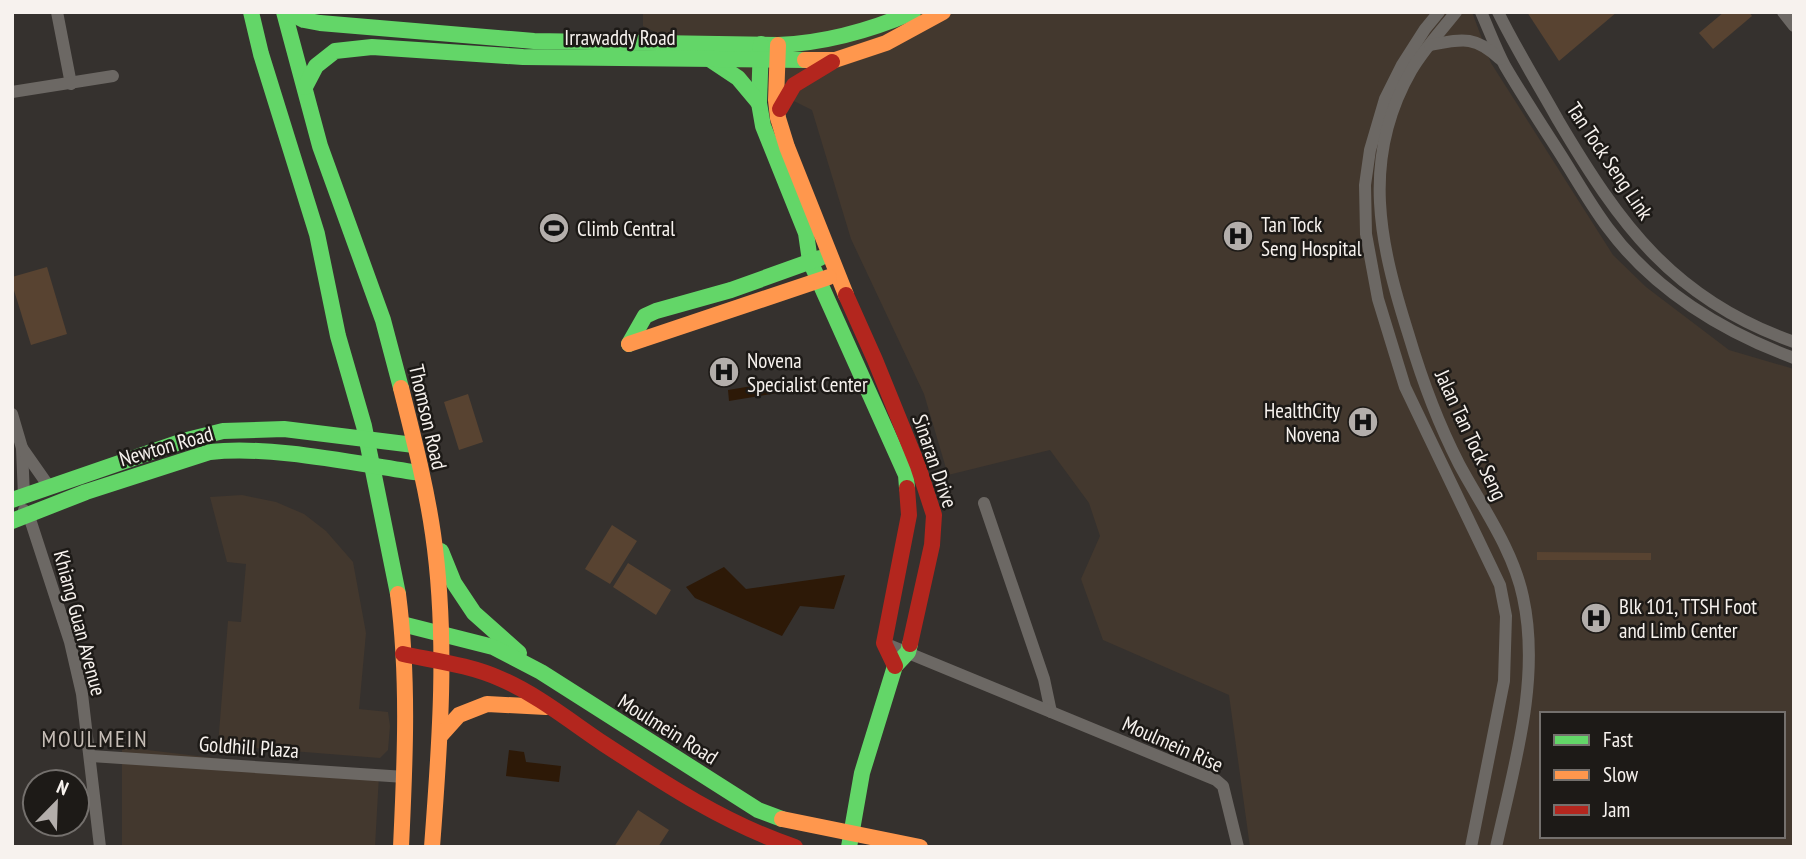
<svg xmlns="http://www.w3.org/2000/svg" width="1806" height="859" font-family="'PT Sans Narrow',sans-serif">
	<style>
		.built { fill: #43382e; fill-rule: evenodd }
		.green { fill: #584331 }
		.water { fill: #2d1907 }
		.lines { fill: none; stroke-linecap: round; stroke-linejoin: round }
		.street { stroke: #6c6864; stroke-width: 12 }
		.fast { stroke: #63d668; stroke-width: 16 }
		.slow { stroke: #ff974d; stroke-width: 16 }
		.jam { stroke: #b3261e; stroke-width: 16 }
		.labels { text-anchor: middle; dominant-baseline: central; stroke-width: 5; stroke-linejoin: round; paint-order: stroke }
		.street-label { font-size: 21px; fill: #f7f2ee; stroke: #1d1a17 }
		.poi-label { font-size: 21px; fill: #f7f2ee; stroke: #1d1a17; text-anchor: start }
		.neighbourhood-label { font-size: 23px; letter-spacing: 2px; fill: #c6bdb6; stroke: #1d1a17 }
	</style>
	<rect width="100%" height="100%" fill="#35312e"/>
	<g class="built">
		<path d="M643 12H1472L1491 63 1613 255 1646 287 1729 350 1794 369V847H1250L1229 695 1103 640 1081 579 1100 536 1089 503 1050 450 948 475 924 394 851 239 812 110 643 26ZM1542 714H1783V836H1542Z"/>
		<polygon points="242,495 276,502 304,514 326,531 353,562 366,633 359,709 388,712 390,726 388,750 380,758 218,745 228,621 241,622 246,564 227,562 210,497"/>
		<polygon points="122,747 332,772 379,775 375,847 122,847"/>
	</g>
	<g class="green">
		<polygon points="1527,12 1617,12 1559,61"/>
		<polygon points="1724,12 1749,12 1752,16 1713,49 1699,33"/>
		<polygon points="47,267 67,334 31,345 12,284 12,277"/>
		<polygon points="468,394 483,442 459,450 444,402"/>
		<polygon points="612,525 637,541 610,584 585,569"/>
		<polygon points="1537,552 1651,553 1651,560 1537,560"/>
		<polygon points="628,563 671,590 656,615 613,587"/>
		<polygon points="638,810 669,830 658,847 614,847"/>
	</g>
	<g class="water">
		<polygon points="776,382 777,393 729,401 728,390"/>
		<polygon points="724,567 746,589 845,575 834,609 800,606 782,636 695,598 686,587"/>
		<polygon points="509,750 524,752 526,762 561,766 559,782 506,776"/>
	</g>
	<g class="lines">
		<g class="street">
			<polyline points="57,12 71,84"/>
			<polyline points="1439,12 1425,29 1402,65 1385,99 1370,150 1365,185 1366,234 1378,299 1405,387 1500,585 1506,616 1504,681 1471,847"/>
			<path d="M1456 12C1441 31 1423 50 1411 71 1360 160 1380 245 1409 336 1422 380 1438 423 1459 464 1482 507 1513 549 1523 597 1541 679 1514 766 1496 847"/>
			<path d="M1481 12C1489 30 1496 49 1505 66 1522 95 1541 124 1559 152 1575 177 1590 204 1608 228 1654 290 1723 332 1794 358"/>
			<path d="M1498 12C1516 49 1538 84 1558 120 1620 225 1674 300 1794 342"/>
			<polyline points="1783,12 1794,26"/>
			<path d="M1430 45C1462 39 1475 35 1500 59"/>
			<polyline points="12,92 113,76"/>
			<polyline points="12,414 22,448 24,497"/>
			<polyline points="22,448 50,488"/>
			<polyline points="984,503 1044,679 1051,712"/>
			<polyline points="24,510 29,516 70,642 82,694 100,847"/>
			<polyline points="884,643 1216,780 1223,786 1238,847"/>
			<polyline points="91,756 405,777"/>
		</g>
		<g class="fast">
			<polyline points="251,12 261,54 317,234 338,336 364,426 398,594"/>
			<polyline points="284,12 320,146 383,320 401,388"/>
			<path d="M288 12 304 20 320 23 534 41 778 45C826 43 869 31 913 12"/>
			<polyline points="761,44 759,103 763,126 806,233 810,261 906,475 907,488"/>
			<polyline points="711,60 738,78 759,103"/>
			<polyline points="305,87 316,66 335,51 372,47 523,57 805,60"/>
			<polyline points="629,344 645,316 656,311 731,290 820,258"/>
			<polyline points="12,500 183,441 223,431 284,429 414,445"/>
			<path d="M12 521 86 492 210 452C272 445 357 464 420 473"/>
			<polyline points="441,551 454,583 474,613 519,653"/>
			<polyline points="402,624 493,647 541,672 758,810 782,819"/>
			<polyline points="849,847 862,773 895,666 908,652 910,644"/>
		</g>
		<g class="slow">
			<polyline points="778,45 776,100 778,118 787,147 846,295"/>
			<polyline points="805,60 835,60 886,43 943,12"/>
			<polyline points="629,344 829,277"/>
			<path d="M401 388C413 436 426 485 433 534 448 637 440 743 432 847"/>
			<path d="M398 594C409 678 405 763 401 847"/>
			<polyline points="441,735 459,715 487,704 546,707"/>
			<polyline points="782,819 920,847"/>
		</g>
		<g class="jam">
			<polyline points="780,109 794,85 832,62"/>
			<polyline points="846,295 875,360 918,466 934,515 932,545 910,644"/>
			<path d="M403 654C436 661 470 665 501 679 538 695 571 722 604 744 665 784 726 824 795 847"/>
			<polyline points="895,666 884,643 909,515 907,488"/>
		</g>
	</g>
	<defs>
		<g id="stadium-disc" transform="scale(1.575)"><circle r="9.5" fill="#b3aeab" stroke="#1d1a17"/><path d="M0-5a6.5 5 0 1 0 0 10a6.5 5 0 1 0 0-10ZM-3.5-1.8h7v3.6h-7Z" fill="#111"/></g>
		<g id="hospital-disc" transform="scale(1.575)"><circle r="9.5" fill="#b3aeab" stroke="#1d1a17"/><path d="M-5-5h3v3.5h4V-5h3V5h-3V1.5h-4V5h-3Z" fill="#111"/></g>
	</defs>
	<g fill-rule="evenodd">
		<use href="#stadium-disc" x="554" y="228"/>
		<use href="#hospital-disc" x="1238" y="236"/>
		<use href="#hospital-disc" x="724" y="372"/>
		<use href="#hospital-disc" x="1363" y="422"/>
		<use href="#hospital-disc" x="1596" y="618"/>
	</g>
	<g class="labels">
		<g class="street-label">
			<text x="620" y="37">Irrawaddy Road</text>
			<text transform="translate(1610 161) rotate(56)">Tan Tock Seng Link</text>
			<text transform="translate(428 417) rotate(77)">Thomson Road</text>
			<text transform="translate(1471 435) rotate(65)">Jalan Tan Tock Seng</text>
			<text transform="translate(166 446) rotate(-16)">Newton Road</text>
			<text transform="translate(935 461) rotate(71)">Sinaran Drive</text>
			<text transform="translate(80 623) rotate(75)">Khiang Guan Avenue</text>
			<text transform="translate(668 729) rotate(32)">Moulmein Road</text>
			<text transform="translate(1173 744) rotate(24)">Moulmein Rise</text>
			<text transform="translate(249 747) rotate(4)">Goldhill Plaza</text>
		</g>
		<g class="poi-label">
			<text x="1261" y="224">Tan Tock<tspan x="1261" dy="24">Seng Hospital</tspan></text>
			<text x="577" y="228">Climb Central</text>
			<text x="747" y="360">Novena<tspan x="747" dy="24">Specialist Center</tspan></text>
			<text x="1340" y="410" text-anchor="end">HealthCity<tspan x="1340" dy="24">Novena</tspan></text>
			<text x="1619" y="606">Blk 101, TTSH Foot<tspan x="1619" dy="24">and Limb Center</tspan></text>
		</g>
		<g class="neighbourhood-label">
			<text x="95" y="738">MOULMEIN</text>
		</g>
	</g>
	<rect width="1806" height="859" fill="none" stroke="#f7f2ee" stroke-width="28"/>
	<rect x="1540" y="712" width="245" height="126" fill="#1d1a17" stroke="#74706d" stroke-width="2"/>
	<rect x="1554" y="735" width="35" height="10" fill="#63d668" stroke="#74706d" stroke-width="2"/>
	<text x="1603" y="747" font-size="21" fill="#f7f2ee">Fast</text>
	<rect x="1554" y="770" width="35" height="10" fill="#ff974d" stroke="#74706d" stroke-width="2"/>
	<text x="1603" y="782" font-size="21" fill="#f7f2ee">Slow</text>
	<rect x="1554" y="805" width="35" height="10" fill="#b3261e" stroke="#74706d" stroke-width="2"/>
	<text x="1603" y="817" font-size="21" fill="#f7f2ee">Jam</text>
	<g transform="translate(56 803) rotate(23)"><circle r="33" fill="#1d1a17" stroke="#74706d" stroke-width="2"/>
	<path d="M0-5L12 26L0 18L-12 26Z" fill="#b3aeab"/>
	<text y="-10" font-size="19" font-weight="bold" text-anchor="middle" fill="#f7f2ee">N</text>
	</g>
</svg>
